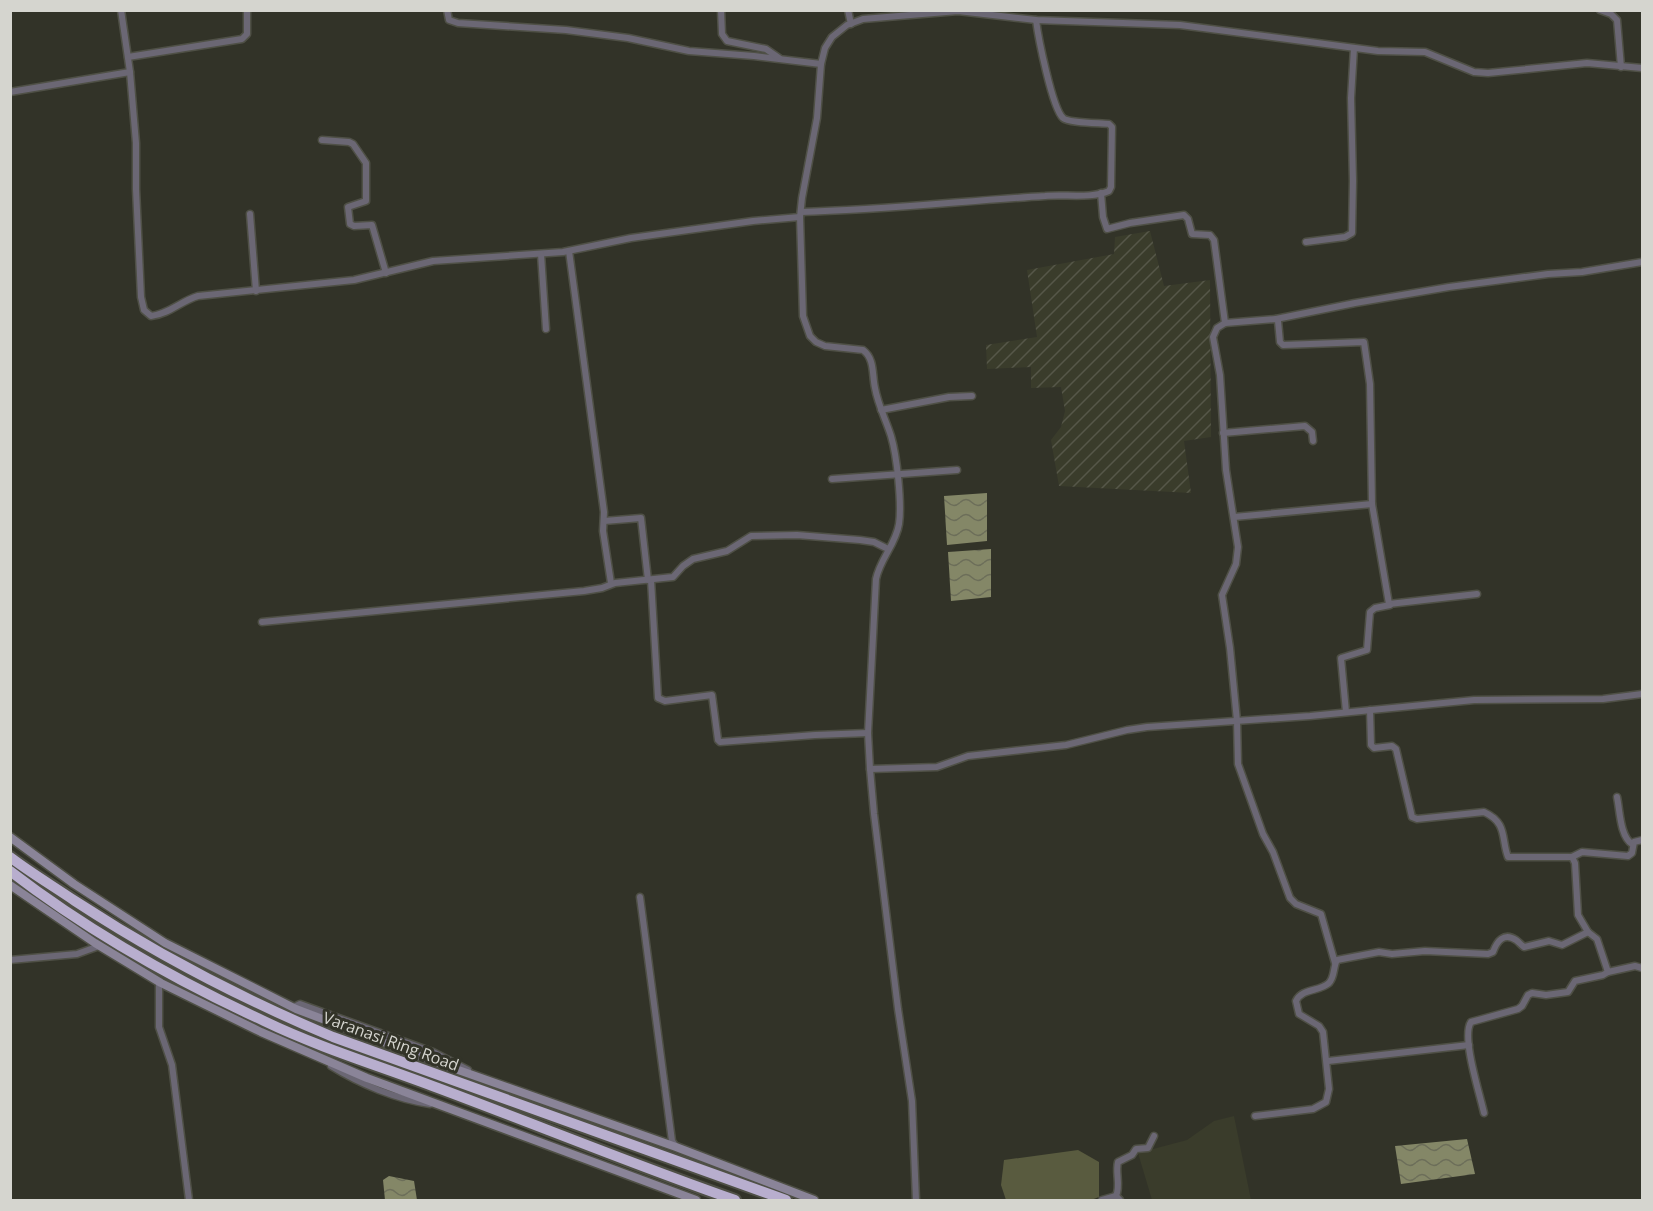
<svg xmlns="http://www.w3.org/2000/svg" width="1653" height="1211" font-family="'Open Sans',sans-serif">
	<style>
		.built { fill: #3a3c2b }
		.industrial { fill: url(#industrial-furrows) }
		.pitch { fill: #595b3f }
		.water { fill: url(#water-waves) }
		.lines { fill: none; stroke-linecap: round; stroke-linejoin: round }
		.street-casing { stroke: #4f5046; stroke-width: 9 }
		.secondary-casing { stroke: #4f5046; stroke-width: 11 }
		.highway-casing { stroke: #4f5046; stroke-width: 14 }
		.street { stroke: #6b6774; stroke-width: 6 }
		.secondary { stroke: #8a8498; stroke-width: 8 }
		.highway { stroke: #b8aece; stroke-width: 10 }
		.labels { text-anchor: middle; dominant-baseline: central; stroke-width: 6; stroke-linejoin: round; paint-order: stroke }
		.street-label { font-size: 16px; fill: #d5d5cf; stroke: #323328 }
	</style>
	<defs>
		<pattern id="industrial-furrows" width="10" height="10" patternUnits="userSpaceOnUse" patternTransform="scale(1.5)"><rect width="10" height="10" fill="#3a3c2b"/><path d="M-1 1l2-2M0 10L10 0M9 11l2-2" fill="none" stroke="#565749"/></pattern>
		<pattern id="water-waves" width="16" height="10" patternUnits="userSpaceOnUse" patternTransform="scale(1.5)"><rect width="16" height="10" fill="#848767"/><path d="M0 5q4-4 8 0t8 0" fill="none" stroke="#6c6e59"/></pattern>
	</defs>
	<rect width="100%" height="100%" fill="#323328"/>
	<polygon class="built" points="1234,1116 1251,1200 1152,1200 1138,1153 1187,1140 1214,1121"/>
	<polygon class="industrial" points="1150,231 1164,286 1210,280 1211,437 1184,441 1191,493 1059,486 1051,440 1061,427 1065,411 1061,387 1031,388 1031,367 987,369 986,345 1037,337 1027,270 1114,254 1115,237"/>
	<polygon class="pitch" points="1078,1150 1099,1162 1099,1197 1091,1200 1006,1200 1001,1185 1004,1160"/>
	<g class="water">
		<polygon points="987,493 987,541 947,545 944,496"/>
		<polygon points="991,549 991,597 951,601 948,552"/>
		<polygon points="1467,1139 1475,1174 1401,1184 1395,1146"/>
		<polygon points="389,1176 414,1181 417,1200 385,1200 383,1180"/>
	</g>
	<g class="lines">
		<g class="street-casing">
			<g id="street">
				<path d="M121 10 130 72 136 143V189L141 297 144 310 151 316C169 314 181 301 198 296L354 280 433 261 563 252 631 238 753 221 800 217"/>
				<polyline points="447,10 449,20 458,23 566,30 628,38 689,51 754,56 821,64"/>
				<polyline points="721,10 722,34 727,41 766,49 779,58"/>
				<polyline points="848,10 851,24"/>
				<polyline points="1600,10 1611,14 1617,20 1621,67"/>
				<polyline points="128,57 242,39 247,34 247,10"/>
				<polyline points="10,92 130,72"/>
				<polyline points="322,140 349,142 353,144 366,163 366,201 348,207 350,224 354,226 372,225 386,273"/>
				<polyline points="1101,193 1103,217 1107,229 1130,223 1184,215 1188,219 1192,234 1210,235 1214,240 1225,323 1217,328 1213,337 1220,375 1226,470 1238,547 1236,564 1222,595 1230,648 1237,721 1238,764 1263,834 1273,852 1290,898 1296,904 1321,914 1335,963"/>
				<path d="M801 212C882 210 963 201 1045 196 1065 194 1090 199 1109 191L1111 187 1112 127 1109 124C1100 123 1068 123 1063 118 1052 108 1038 36 1036 20"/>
				<polyline points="250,214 256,291"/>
				<polyline points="1306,242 1345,237 1352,233 1353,181 1351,98 1354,48"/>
				<polyline points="569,251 604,512 603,531 611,583"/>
				<polyline points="541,254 546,329"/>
				<polyline points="1276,319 1355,303 1449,287 1548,274 1582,272 1642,262"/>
				<polyline points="1225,323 1276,319 1278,321 1280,342 1283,345 1364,342 1370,384 1372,504 1389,604 1477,594"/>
				<polyline points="881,410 949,397 972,396"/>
				<polyline points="1223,433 1305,426 1312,432 1313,441"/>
				<polyline points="832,479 957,470"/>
				<polyline points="1234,517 1372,504"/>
				<polyline points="604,521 641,518 648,580"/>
				<polyline points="651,580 658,698 665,701 712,695 718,740 720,742 815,735 868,733"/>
				<polyline points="262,622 584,591 602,588 615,583 673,577 683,566 693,559 727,551 751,536 797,535 860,540 874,542 888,549"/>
				<path d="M1370 710 1371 745 1374 748 1392 746 1396 749 1412 817 1417 819 1484 812C1508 823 1501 839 1508 857H1572L1575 863 1578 915 1588 932"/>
				<polyline points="1346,712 1341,658 1367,650 1370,612 1375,608 1390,605"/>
				<polyline points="870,769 937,767 968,756 1066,745 1127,730 1147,727 1310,716 1474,700 1603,699 1642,694"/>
				<path d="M1617 797C1620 811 1620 836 1632 844"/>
				<polyline points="1572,857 1582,852 1628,856 1632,853 1634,842 1642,840"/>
				<polyline points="640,897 672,1141 676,1147"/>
				<polyline points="10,960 77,954 99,946"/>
				<polyline points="159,981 159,1027 172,1065 189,1200"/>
				<polyline points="294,1007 300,1004 433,1052 468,1070"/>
				<polyline points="1328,1061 1469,1045"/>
				<path d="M331 1066C360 1084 396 1099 430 1104"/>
				<path d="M1484 1113C1480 1094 1461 1037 1471 1022L1518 1009 1522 1006 1528 995 1532 993 1546 995 1568 992 1575 981 1603 975 1608 972"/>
				<path d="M1255 1116 1313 1109 1326 1102 1329 1089 1323 1032 1319 1026 1299 1014 1296 1001C1302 988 1319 992 1329 983 1335 977 1333 967 1337 960L1379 952 1392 954 1425 951 1488 954 1493 952C1497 941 1504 932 1516 940 1519 942 1521 945 1524 947L1549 941 1562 945 1588 932 1597 939 1608 972 1635 966 1642 968"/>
				<path d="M1116 1196C1121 1185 1115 1173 1118 1162L1132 1155 1136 1149 1148 1148 1154 1136"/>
				<path d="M916 1200 912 1101 898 1009 874 814 870 769 868 733 876 579C880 559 896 544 899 524 902 504 897 456 891 436 886 420 878 405 875 388 872 375 875 359 863 350L825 346 816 342 810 336 803 316 800 217 802 198 817 118 821 64 825 48 832 37 847 25 863 19 958 11 1036 20 1180 25 1378 51 1425 52 1474 72 1488 73 1587 63 1642 68"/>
				<polyline points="1102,1200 1116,1196 1120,1200"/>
			</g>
		</g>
		<g class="secondary-casing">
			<g id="secondary">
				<polyline points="10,837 74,884 165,943 296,1009 447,1066 676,1147 814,1200"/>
				<polyline points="10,885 95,943 161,983 261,1032 367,1078 696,1200"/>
			</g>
		</g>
		<g class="highway-casing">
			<g id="highway">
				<path d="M10 857C31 873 53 886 75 901 159 956 240 998 333 1037L786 1200"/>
				<path d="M10 871C88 931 175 980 264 1021 320 1048 380 1066 438 1088 537 1125 635 1165 735 1200"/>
			</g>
		</g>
		<use href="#street" class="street"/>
		<use href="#secondary" class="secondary"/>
		<use href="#highway" class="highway"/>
	</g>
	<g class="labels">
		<g class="street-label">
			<text transform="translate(391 1041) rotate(20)">Varanasi Ring Road</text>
		</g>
	</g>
	<rect width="1653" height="1211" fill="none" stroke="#d5d5cf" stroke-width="24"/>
</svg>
